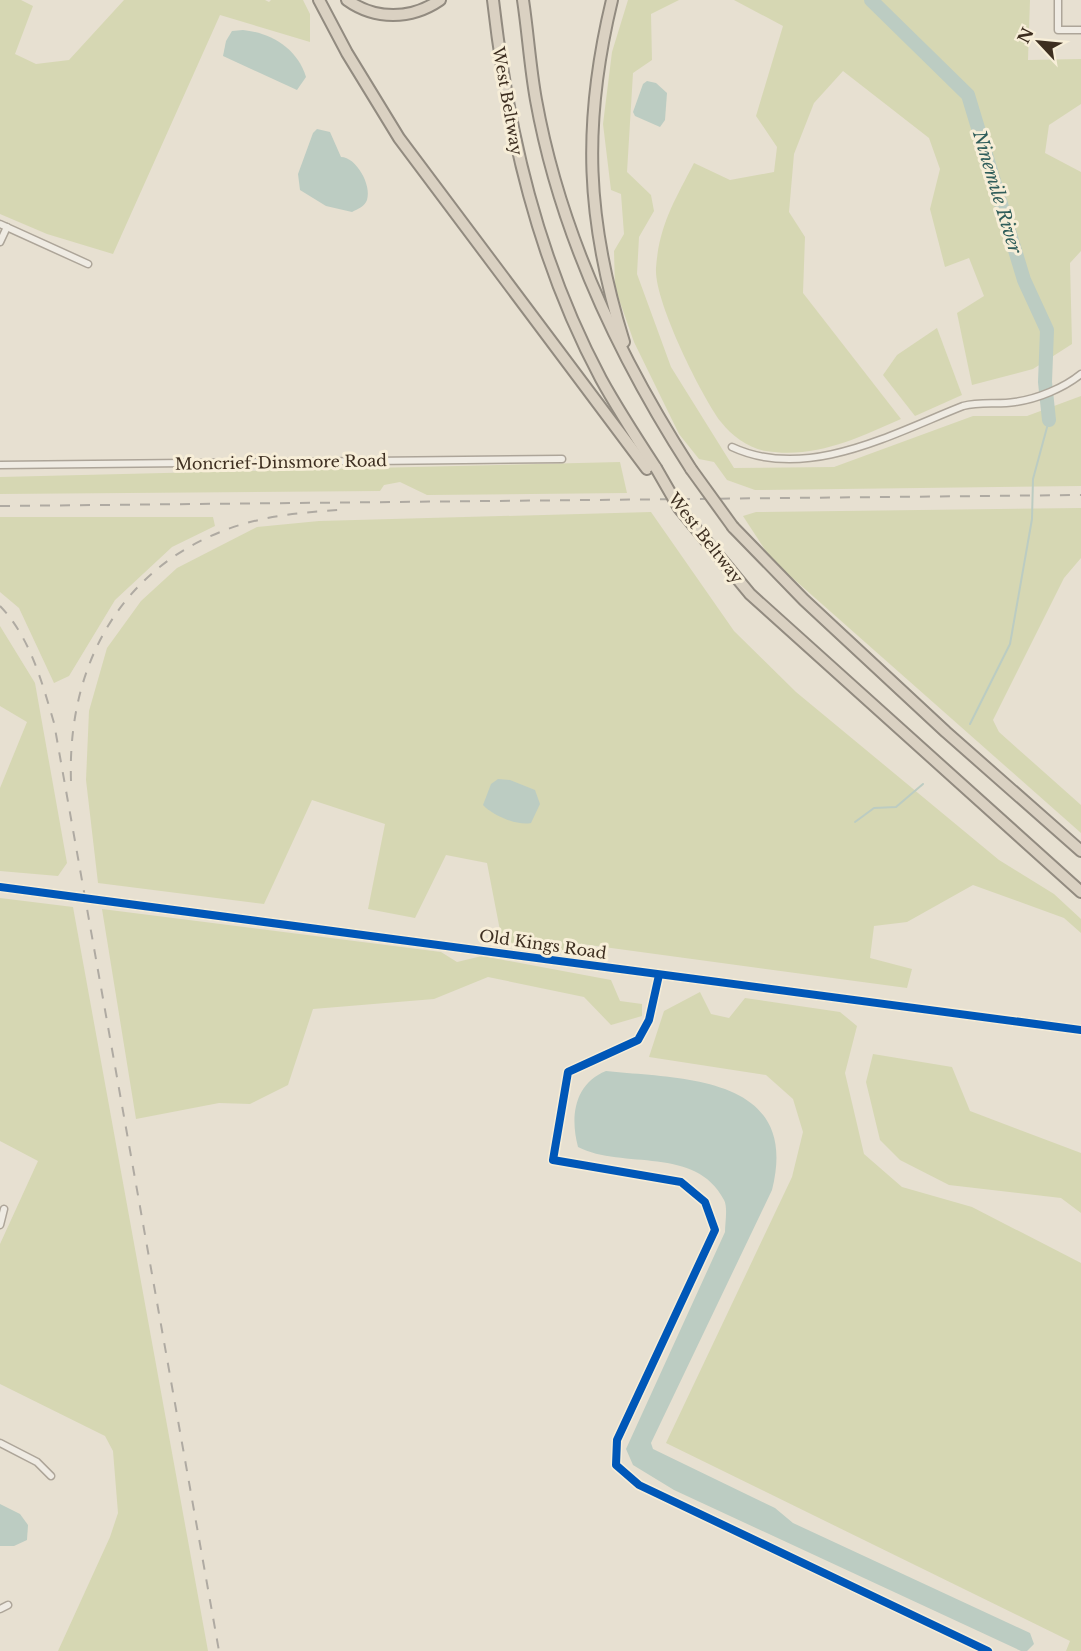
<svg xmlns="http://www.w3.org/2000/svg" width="1081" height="1651" font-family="'Libre Baskerville',serif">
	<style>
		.green { fill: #d6d7b3 }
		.water { fill: #bcccc2 }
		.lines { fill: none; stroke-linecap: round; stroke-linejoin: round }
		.stream { stroke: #bcccc2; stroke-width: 2 }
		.river { stroke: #bcccc2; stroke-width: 14 }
		.minor-casing { stroke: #ada599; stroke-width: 9 }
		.tertiary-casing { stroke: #ada599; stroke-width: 10 }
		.motorway-casing { stroke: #928b80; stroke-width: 14 }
		.minor { stroke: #efebe3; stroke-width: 6 }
		.tertiary { stroke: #efebe3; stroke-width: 8 }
		.motorway { stroke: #dad1c2; stroke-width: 10 }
		.rail { stroke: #afaaa2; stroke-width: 2; stroke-dasharray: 10 10; stroke-linecap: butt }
		.motorway-bridge-casing { stroke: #928b80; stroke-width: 14; stroke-linecap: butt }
		.motorway-bridge { stroke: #dad1c2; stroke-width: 10 }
		.cycleway-casing { stroke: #f7eed8; stroke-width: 11 }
		.cycleway { stroke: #0057b8; stroke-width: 8 }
		.labels { text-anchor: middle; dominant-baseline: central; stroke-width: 6; stroke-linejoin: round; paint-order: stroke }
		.street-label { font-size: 16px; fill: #3d2e20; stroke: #f7eed8 }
		.water-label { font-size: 18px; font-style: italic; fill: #2f5d5a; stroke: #f7eed8 }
	</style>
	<rect width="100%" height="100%" fill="#e7e0d1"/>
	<g class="green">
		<polygon points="0,0 21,0 33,6 15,54 36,64 69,60 124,0 265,0 269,2 271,0 303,0 310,14 310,42 220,15 113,254 47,234 0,214"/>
		<polygon points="628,0 679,0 651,14 652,60 633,73 627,172 651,195 654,211 639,237 637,274 671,367 734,468 834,467 973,416 1027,416 1081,396 1081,486 755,490 727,480 714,462 699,459 679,434 634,342 615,288 614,251 624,234 621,194 611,190 603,124 612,52"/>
		<path d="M734 0H1030L1028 60 1081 59V104L1049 125 1045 153 1081 172V251L1070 263 1072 344 1033 369 972 385 957 313 984 296 969 258 945 267 930 209 940 169 929 138 843 71 814 103 794 154 789 212 805 237 803 293 901 419C858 438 815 459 766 451 748 448 732 436 721 422 701 395 654 301 656 268 659 225 675 200 694 163L730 180 774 172 777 147 756 116 783 26Z"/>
		<polygon points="937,328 962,395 915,416 883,375 897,355"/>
		<polygon points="620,462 627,493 427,495 400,482 384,485 380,491 0,494 0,477"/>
		<polygon points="1081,508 1081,558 1064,578 993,720 999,732 1081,805 1081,833 771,559 743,516 756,512"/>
		<polygon points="651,512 734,631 796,692 999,860 1054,894 1081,919 1081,933 1064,918 973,885 907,922 874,926 870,958 912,969 907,988 567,942 565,953 503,946 487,863 446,855 415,918 368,909 385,824 312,800 264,904 98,883 86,780 89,711 107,648 141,601 177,568 257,527 319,521"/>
		<polygon points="0,517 213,517 215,526 172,547 115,600 69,676 54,683 19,608 0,592"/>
		<polygon points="0,626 35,683 67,863 58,876 0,871 0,788 27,722 0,706"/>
		<polygon points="0,898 73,907 208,1651 58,1651 110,1537 118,1513 113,1451 105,1436 0,1384 0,1244 38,1161 0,1141"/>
		<polygon points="102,909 441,952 457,962 482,956 611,980 620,1001 642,1004 642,1016 611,1025 584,997 488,977 434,999 313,1009 288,1085 250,1104 219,1103 136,1119"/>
		<polygon points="700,992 711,1014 729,1018 745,998 840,1012 857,1026 845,1073 864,1154 902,1187 972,1207 1081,1263 1081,1651 1066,1651 1070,1641 666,1443 792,1177 803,1132 793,1099 766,1075 649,1057 664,1011"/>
		<polygon points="873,1054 952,1067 970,1111 1081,1153 1081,1213 1061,1198 949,1185 900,1160 880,1140 866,1082"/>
	</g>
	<g class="water">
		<path d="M243 30C271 33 297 48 306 77L297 90 223 56 226 41 232 31Z"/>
		<polygon points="647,81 656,83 667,93 665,120 660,127 635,116 633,112 643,84"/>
		<path d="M317 129 330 132 341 157C356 157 372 185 367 200 365 206 358 209 352 212L326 206 300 190 298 174 313 133Z"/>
		<path d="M498 779 510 780 535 790 540 804 531 823C517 826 492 815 483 805L491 784Z"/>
		<path d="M606 1071C682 1079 801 1075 772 1190L651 1443 653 1449 775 1508 793 1523 1030 1633 1034 1644 1027 1651H1021L674 1490 633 1465 626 1449 725 1232C725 1223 728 1207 724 1200 696 1145 623 1170 578 1147 570 1117 574 1084 606 1071Z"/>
		<polygon points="0,1504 20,1514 28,1525 27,1540 14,1546 0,1546"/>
	</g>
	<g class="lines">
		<g class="stream">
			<polyline points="970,724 1010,644 1032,519 1033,479 1049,420"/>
			<polyline points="855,822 874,808 896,807 923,784"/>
		</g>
		<polyline class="river" points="871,0 968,95 1024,280 1047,330 1045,382 1049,420"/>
		<g class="minor-casing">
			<g id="minor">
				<polyline points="1058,0 1058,30 1081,30"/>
				<polyline points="0,224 88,264"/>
				<polyline points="0,242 7,227"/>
				<path d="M732 447C807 482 894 433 963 406 981 401 998 405 1015 402 1037 399 1064 388 1081 374"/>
				<polyline points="0,465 562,459"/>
				<polyline points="659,975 649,1020 638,1040 568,1072 553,1160 681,1182 705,1202 715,1230 617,1440 616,1465 639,1485 988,1651"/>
				<polyline points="0,1225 4,1209"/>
				<polyline points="0,1443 37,1462 51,1476"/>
				<polyline points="0,1609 8,1605"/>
			</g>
		</g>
		<g class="tertiary-casing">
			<polyline id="tertiary" points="0,887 1081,1030"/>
		</g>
		<g class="motorway-casing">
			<g id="motorway">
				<polyline points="319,0 347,53 399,138 647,469"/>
				<path d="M347 0C375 20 411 20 440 0"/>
				<path d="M493 0C508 132 538 261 601 379 618 410 637 439 656 468"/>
				<path d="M523 0C528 33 530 67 536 100 560 233 618 356 691 469"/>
				<path d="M612 0C582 124 586 220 624 342"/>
				<polyline points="693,525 750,594 1081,892"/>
				<polyline points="733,527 804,600 946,732 1081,851"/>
			</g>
		</g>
		<use href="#minor" class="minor"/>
		<use href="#tertiary" class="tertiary"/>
		<use href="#motorway" class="motorway"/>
		<g class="rail">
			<polyline points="0,506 1081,495"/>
			<path d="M0 606C30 637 42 682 54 723L219 1651"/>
			<path d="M71 781C67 662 124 560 243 524 274 515 307 512 339 510"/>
		</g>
		<g class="motorway-bridge-casing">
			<g id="motorway-bridge">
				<polyline points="656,468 679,508 693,525"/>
				<polyline points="691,469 733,527"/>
			</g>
		</g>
		<use href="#motorway-bridge" class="motorway-bridge"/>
		<g class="cycleway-casing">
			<g id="cycleway">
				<polyline points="0,887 1081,1030"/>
				<polyline points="659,975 649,1020 638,1040 568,1072 553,1160 681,1182 705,1202 715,1230 617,1440 616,1465 639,1485 988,1651"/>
			</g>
		</g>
		<use href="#cycleway" class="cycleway"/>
	</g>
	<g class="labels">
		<g class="street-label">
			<text transform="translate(508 101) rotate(80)">West Beltway</text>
			<text transform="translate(281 462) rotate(-1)">Moncrief-Dinsmore Road</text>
			<text transform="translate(706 538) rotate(52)">West Beltway</text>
			<text transform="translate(543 944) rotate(8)">Old Kings Road</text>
		</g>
		<g class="water-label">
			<text transform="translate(997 192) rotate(73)">Ninemile River</text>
		</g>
	</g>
	<g transform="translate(1039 42) rotate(296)" stroke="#f7eed8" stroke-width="4.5" paint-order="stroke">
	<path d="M0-4.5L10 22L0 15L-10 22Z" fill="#3d2e20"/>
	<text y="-9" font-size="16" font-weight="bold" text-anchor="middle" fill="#3d2e20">N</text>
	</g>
</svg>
